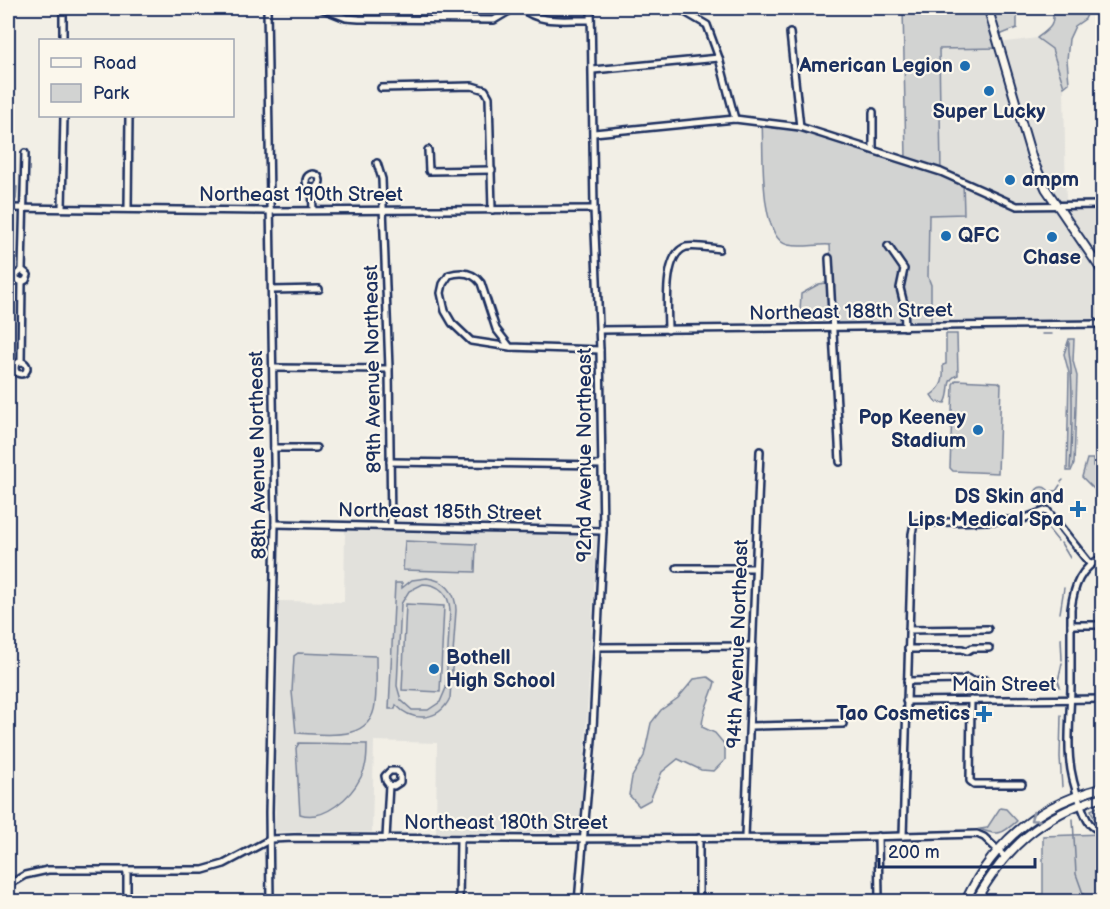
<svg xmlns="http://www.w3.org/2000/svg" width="1110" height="909" font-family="'Balsamiq Sans',sans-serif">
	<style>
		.built { fill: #e2e1dc }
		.green { fill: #d2d3d2; stroke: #768198; stroke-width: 1.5; fill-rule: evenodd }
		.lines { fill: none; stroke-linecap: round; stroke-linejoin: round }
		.stream { stroke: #707b93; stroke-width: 1.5 }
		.minor-casing { stroke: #1b2f5e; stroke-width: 10 }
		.major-casing { stroke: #1b2f5e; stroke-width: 11 }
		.minor { stroke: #fbf7ec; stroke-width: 5 }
		.major { stroke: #fbf7ec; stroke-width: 7 }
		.oneway { stroke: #8b93a5 }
		.poi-dot { fill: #1f6fb2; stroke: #fbf7ec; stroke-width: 2 }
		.labels { text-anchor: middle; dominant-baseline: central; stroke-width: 4.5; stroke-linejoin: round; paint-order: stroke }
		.poi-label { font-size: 20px; font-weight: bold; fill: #1b2f5e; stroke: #fbf7ec; text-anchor: end }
		.street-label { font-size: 20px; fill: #1b2f5e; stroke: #fbf7ec }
	</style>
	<rect width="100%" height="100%" fill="#f2efe6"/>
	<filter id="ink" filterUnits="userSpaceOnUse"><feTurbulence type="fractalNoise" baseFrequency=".0167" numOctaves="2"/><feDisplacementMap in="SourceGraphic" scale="12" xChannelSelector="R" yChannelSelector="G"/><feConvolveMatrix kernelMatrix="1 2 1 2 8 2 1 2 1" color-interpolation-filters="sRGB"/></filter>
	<g filter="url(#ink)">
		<g class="built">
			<polygon points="1037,38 1052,49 1064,87 1066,206 1102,206 1102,246 1087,248 1102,271 1102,325 931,326 931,285 928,277 929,215 964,214 941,172 939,49 1000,48 999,43"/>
			<polygon points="345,529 597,534 583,788 579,833 436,833 437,743 374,741 372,832 275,832 279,601 344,602"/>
		</g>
		<g class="green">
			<path d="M903 8H1017V28L997 36 1000 48 939 49 941 172 963 181 964 214 929 215 928 277 931 285V326L799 328 801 294 819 284 832 282 830 245C817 244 801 248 788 245 758 238 764 148 762 122L800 127 906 159Z"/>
			<path d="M1053 8H1090L1085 19 1075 26 1069 39 1067 60 1069 83 1064 87 1052 49 1037 38C1052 27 1054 26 1053 8Z"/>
			<polygon points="8,187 17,187 16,199 12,203 8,203"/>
			<path d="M946 334H957L958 375C944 379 952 393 945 403L936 402 931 395C943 387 944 379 943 365L946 364Z"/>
			<polygon points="1069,339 1074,339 1073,361 1077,376 1074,464 1071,471 1067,471 1069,373 1064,354"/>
			<polygon points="956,380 998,382 1001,384 998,473 953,471 950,468 953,384"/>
			<polygon points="1087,459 1093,459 1093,466 1096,466 1096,471 1102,471 1102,481 1099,481 1099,491 1096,491 1082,477"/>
			<circle cx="1042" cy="494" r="7"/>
			<polygon points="405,541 476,544 475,572 403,570"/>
			<path d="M427 578C445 580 456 592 456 610L450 698C439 721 413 723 396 705L395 709H389L395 583H402V588L412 580ZM423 584C439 584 449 594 450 610L446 688 440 702 428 710H412L401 700 397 686 401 604 409 591Z"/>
			<polygon points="406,604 444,606 440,692 402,690"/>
			<path d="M298 653 376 656C376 672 377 688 375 704 371 743 324 734 296 733L292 692 294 656Z"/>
			<path d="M708 677 715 682C711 699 702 710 702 727L715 733 725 745V760L714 771 701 770 678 759 662 772 650 800 639 806 629 795 632 777 644 756 651 723 661 710 678 698 694 679Z"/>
			<path d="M299 743 367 744C367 755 367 766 361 777 351 797 324 822 300 814L296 748Z"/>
			<polygon points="1102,805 1102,824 1094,818 1091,810"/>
			<path d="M1000 808 1006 809 1017 821C1003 833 999 837 980 829L987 828Z"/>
			<polygon points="1102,834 1102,897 1094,901 1008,901 1008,895 1043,894 1043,836"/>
		</g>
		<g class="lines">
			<g class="stream">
				<polyline points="1042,334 1052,334"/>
				<path d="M1069 343C1068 353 1071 361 1071 371 1073 403 1072 437 1070 469"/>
				<polyline points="1061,482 1063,480"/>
				<polyline points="1052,491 1056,491 1060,485"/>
				<polyline points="1039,500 1048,490"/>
				<polyline points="1038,504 1040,507"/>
				<polyline points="1045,525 1058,541"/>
				<polyline points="1061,543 1070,558"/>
				<polyline points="1060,613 1064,588"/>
				<polyline points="1061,638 1062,660"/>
				<polyline points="1060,687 1058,681 1062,663"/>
				<polyline points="1061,715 1060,757 1062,787"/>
				<polyline points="1073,819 1076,874 1086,902"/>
			</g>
			<g class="minor-casing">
				<g id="minor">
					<polyline points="63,8 63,40"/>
					<polyline points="267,8 275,524 269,812 270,902"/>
					<polyline points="321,8 346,18 359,19 494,20 514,8"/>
					<path d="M521 8C542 25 565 19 591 20"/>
					<polyline points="678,8 707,25 719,58 735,119"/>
					<polyline points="790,33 800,127"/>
					<polyline points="593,70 719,58"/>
					<polyline points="381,88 472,86 485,90 489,97 492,210"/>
					<polyline points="873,112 873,149"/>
					<polyline points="594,133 735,119 800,127 941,172 1017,206 1102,205"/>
					<polyline points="428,150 429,171 492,170"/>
					<polyline points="377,163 382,179 389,369 391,526"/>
					<circle cx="313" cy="181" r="7"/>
					<polyline points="312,188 313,210"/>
					<polyline points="8,208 271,211 594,209"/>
					<polyline points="62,208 64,116"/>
					<polyline points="128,209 129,116"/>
					<polyline points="888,246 904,269 900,288 904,304 905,327"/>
					<polyline points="829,258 840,462"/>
					<polyline points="22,270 28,275 26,280 22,282 16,279 16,275 22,270 25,153"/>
					<polyline points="272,290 319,289"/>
					<polyline points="599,330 1102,324"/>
					<path d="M668 330C668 311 662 254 686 247 695 245 710 248 719 249"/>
					<path d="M510 347 496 329 481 283C473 272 462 271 449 275L443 284 441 293 445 311 452 323 471 341 510 347 600 350"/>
					<polyline points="21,362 22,282"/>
					<circle cx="21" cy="368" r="6"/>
					<polyline points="273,368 389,369"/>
					<polyline points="274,448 316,448"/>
					<polyline points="390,462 602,465"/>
					<polyline points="275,524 603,531"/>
					<path d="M1102 558C1080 568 1074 586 1071 609 1071 635 1071 661 1071 687 1070 734 1063 759 1081 805 1086 818 1088 827 1102 831"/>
					<polyline points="677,568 755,568"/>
					<polyline points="1071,625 1102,625"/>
					<polyline points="909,630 988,629"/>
					<polyline points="597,647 753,646"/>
					<polyline points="908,649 962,649 967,651 972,648 989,648"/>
					<polyline points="907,681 963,680 967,678 972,681 986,680"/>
					<polyline points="971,700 970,781 974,784 1022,784"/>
					<polyline points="906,701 1102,699"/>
					<polyline points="750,726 843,724"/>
					<polyline points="903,836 912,534 914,524 918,523 1020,520 1047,510 1090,564"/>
					<polyline points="745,837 760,451"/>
					<polyline points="386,838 389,785 386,781 385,776 390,771 397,771 400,775 400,782 394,786 389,785"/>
					<polyline points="8,885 25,875 48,870 203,870 224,864 271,839 294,838 537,839 829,838 977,834 984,837 1005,857"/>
					<polyline points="836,901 879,899 878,836"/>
					<polyline points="127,902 127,870"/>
					<polyline points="459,902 460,839"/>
					<polyline points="578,902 593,728 603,531 600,350 594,209 591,8"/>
					<polyline points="699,902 699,838"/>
				</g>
			</g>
			<g class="major-casing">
				<g id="major">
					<polyline points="988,8 1032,158 1046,189 1102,271"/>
					<path d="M965 902C993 842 1039 804 1102 788"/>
					<path d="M975 902C1006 847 1041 815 1102 797"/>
				</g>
			</g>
			<use href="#minor" class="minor"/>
			<use href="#major" class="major"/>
		</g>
		<defs><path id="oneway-chevron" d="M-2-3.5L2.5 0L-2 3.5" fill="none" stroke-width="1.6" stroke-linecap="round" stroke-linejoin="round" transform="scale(1.5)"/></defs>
		<use class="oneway" href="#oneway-chevron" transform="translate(1034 818) rotate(144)"/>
	</g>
	<g class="poi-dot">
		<circle cx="965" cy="66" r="6"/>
		<circle cx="989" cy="91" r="6"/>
		<circle cx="1010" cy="180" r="6"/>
		<circle cx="946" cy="236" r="6"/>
		<circle cx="1052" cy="237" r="6"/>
		<circle cx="978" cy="430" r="6"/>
		<path d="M1075 500h6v6h6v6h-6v6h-6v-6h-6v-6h6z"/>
		<circle cx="434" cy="669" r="6"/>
		<path d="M981 705h6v6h6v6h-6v6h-6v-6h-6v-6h6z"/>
	</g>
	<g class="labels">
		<g class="poi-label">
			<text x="953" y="66">American Legion</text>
			<text x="989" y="112" text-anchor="middle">Super Lucky</text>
			<text x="1022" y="180" text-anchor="start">ampm</text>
			<text x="958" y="236" text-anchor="start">QFC</text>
			<text x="1052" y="258" text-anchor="middle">Chase</text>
			<text x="966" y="418">Pop Keeney<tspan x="966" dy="23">Stadium</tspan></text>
			<text x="1064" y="497">DS Skin and<tspan x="1064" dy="23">Lips Medical Spa</tspan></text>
			<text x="446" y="658" text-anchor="start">Bothell<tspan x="446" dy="23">High School</tspan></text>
			<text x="970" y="714">Tao Cosmetics</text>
		</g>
		<g class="street-label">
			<text x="301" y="195">Northeast 190th Street</text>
			<text transform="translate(851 312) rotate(-1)">Northeast 188th Street</text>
			<text transform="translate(373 369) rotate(-91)">89th Avenue Northeast</text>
			<text transform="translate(258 455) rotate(-91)">88th Avenue Northeast</text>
			<text transform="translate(585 455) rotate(-90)">92nd Avenue Northeast</text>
			<text transform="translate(440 512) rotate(1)">Northeast 185th Street</text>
			<text transform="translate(738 644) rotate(-88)">94th Avenue Northeast</text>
			<text x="1004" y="685">Main Street</text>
			<text x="506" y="823">Northeast 180th Street</text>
		</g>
	</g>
	<rect width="1110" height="909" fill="none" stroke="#fbf7ec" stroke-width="30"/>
	<rect x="15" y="15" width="1080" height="879" fill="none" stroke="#1b2f5e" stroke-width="2" filter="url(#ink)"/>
	<rect x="39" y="39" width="195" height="78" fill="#fbf7ec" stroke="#a1a7b3" stroke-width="1.5"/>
	<rect x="51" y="58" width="30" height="9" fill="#fbf7ec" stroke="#a1a7b3" stroke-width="1.5"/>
	<text x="93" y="69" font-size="18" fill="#1b2f5e">Road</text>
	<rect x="51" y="84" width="30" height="18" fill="#d2d3d2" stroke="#a1a7b3" stroke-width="1.5"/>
	<text x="93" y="99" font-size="18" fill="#1b2f5e">Park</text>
	<path d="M879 858v9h156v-9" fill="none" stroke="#1b2f5e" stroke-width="3"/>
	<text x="888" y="858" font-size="18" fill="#1b2f5e" stroke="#fbf7ec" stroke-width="4.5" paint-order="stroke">200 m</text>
</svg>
